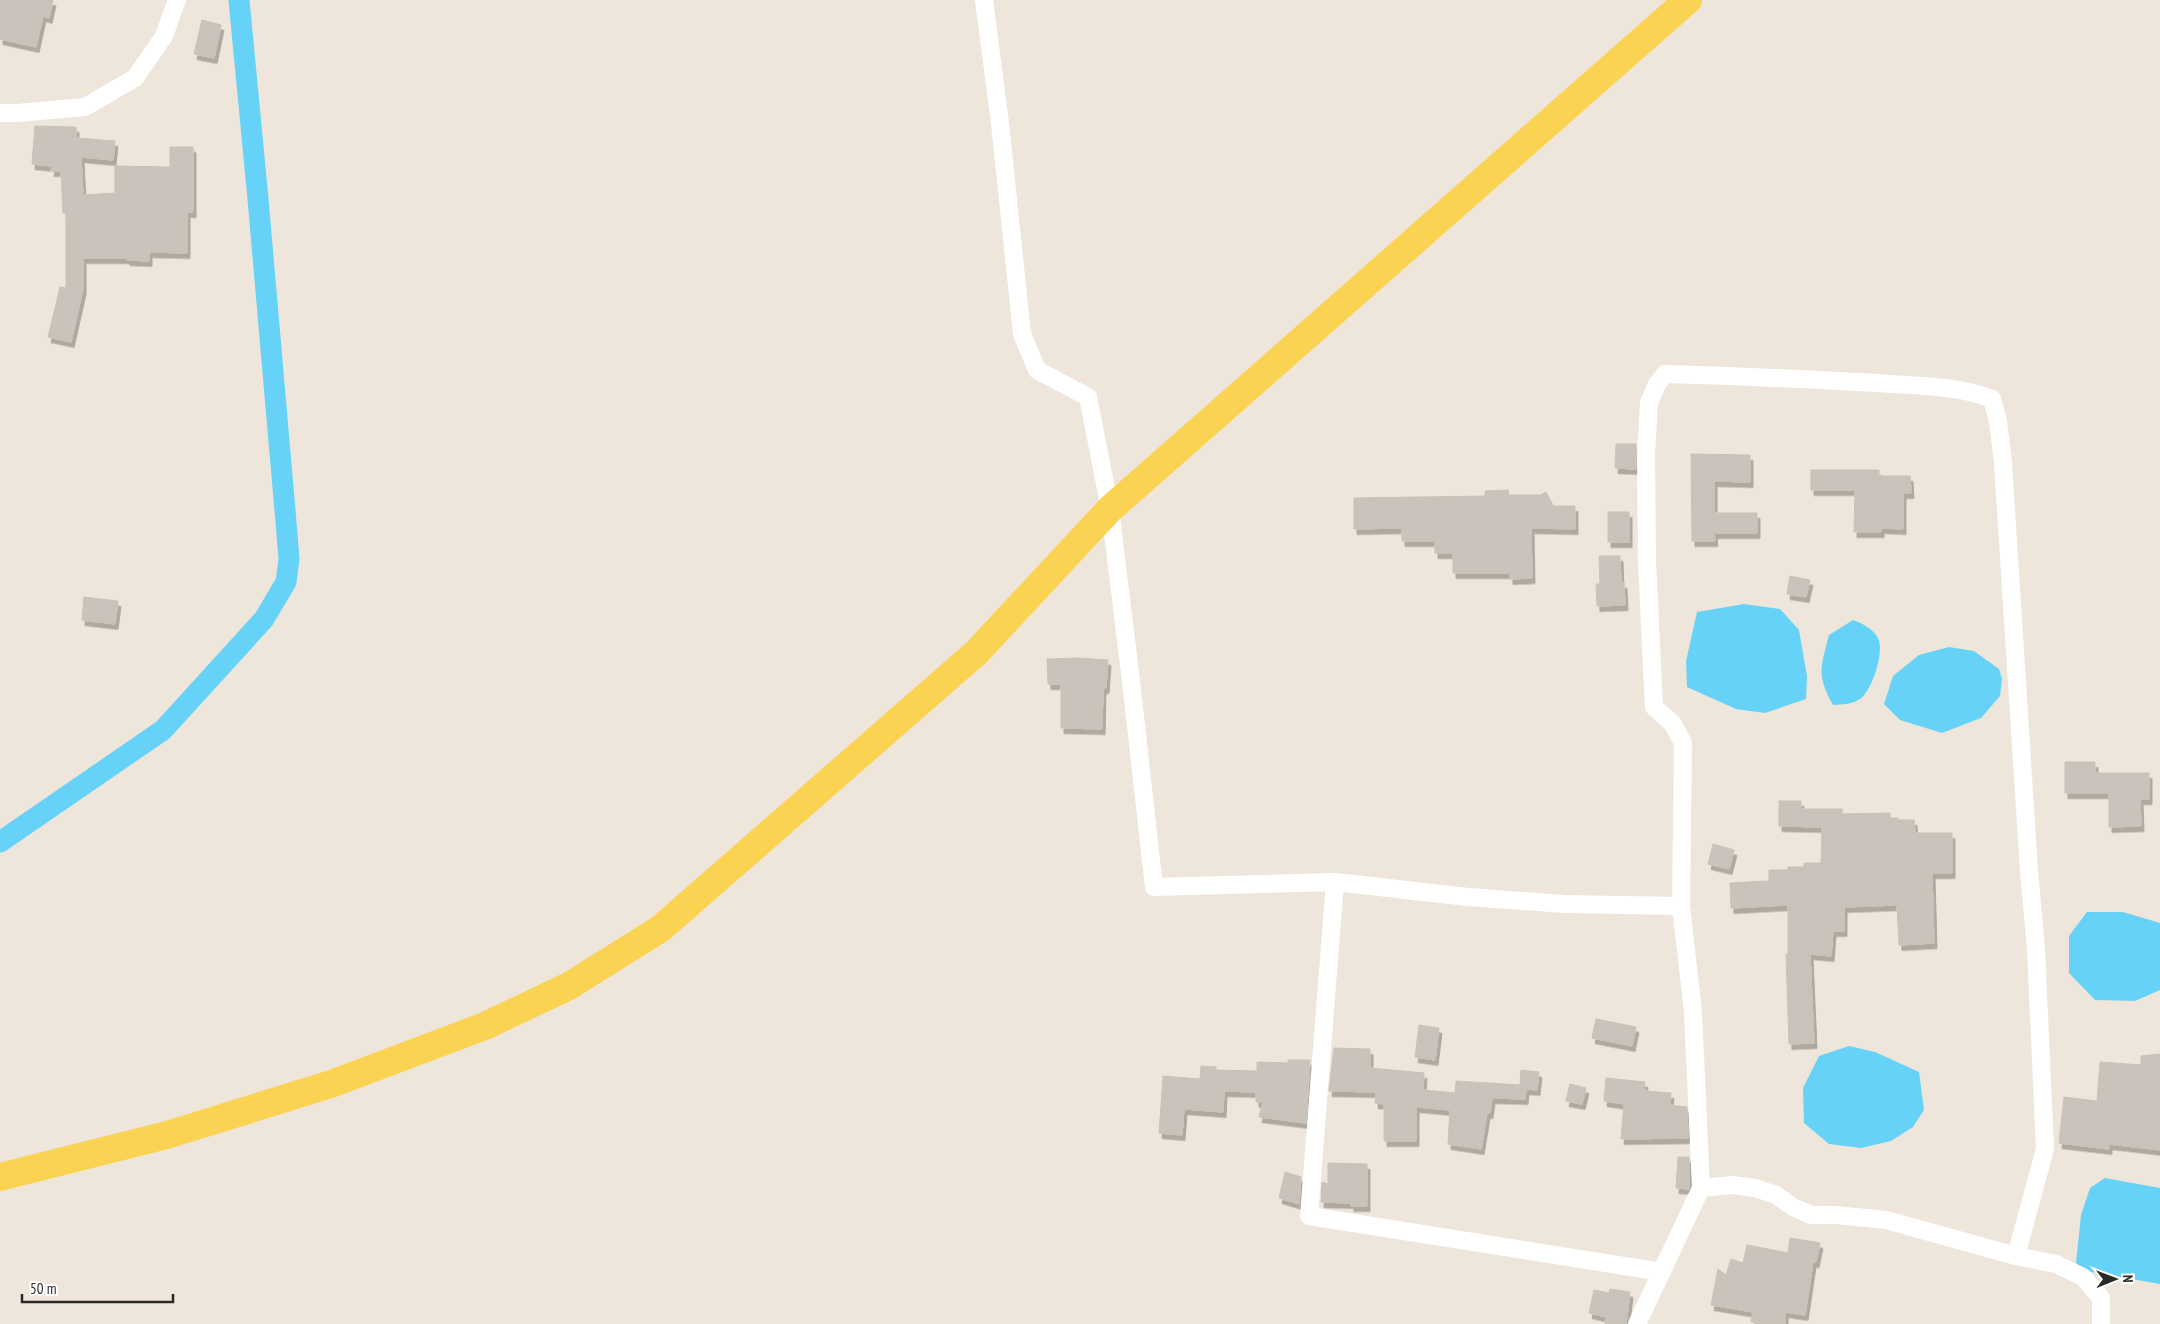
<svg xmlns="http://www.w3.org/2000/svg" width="2160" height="1324" font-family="'PT Sans Narrow',sans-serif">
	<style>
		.water { fill: #67d2f7 }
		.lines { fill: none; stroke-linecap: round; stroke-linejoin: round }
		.canal { stroke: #67d2f7; stroke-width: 21 }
		.building { fill: #c9c3bb; stroke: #c9c2b5; filter: url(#shadow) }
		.street { stroke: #fff; stroke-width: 18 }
		.primary { stroke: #fbd353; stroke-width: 28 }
	</style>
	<defs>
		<filter id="shadow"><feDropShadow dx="3" dy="5.5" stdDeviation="0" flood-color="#0004"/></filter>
	</defs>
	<rect width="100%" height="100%" fill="#eee6db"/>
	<g class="water">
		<polygon points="1744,604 1780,609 1799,630 1807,676 1806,699 1765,713 1736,709 1687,687 1686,661 1697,612"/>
		<path d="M1853 620C1863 624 1872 628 1878 638 1885 651 1872 691 1860 699 1851 705 1843 704 1833 705 1816 674 1821 667 1829 635Z"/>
		<polygon points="1949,647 1974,651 1999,669 2002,679 2000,696 1981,718 1942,733 1900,720 1884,704 1893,676 1919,655"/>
		<polygon points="2087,912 2123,912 2160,923 2160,990 2135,1001 2095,1000 2069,973 2069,936"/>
		<polygon points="1849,1046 1875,1052 1919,1072 1924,1110 1913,1127 1891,1141 1861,1148 1829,1144 1804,1123 1803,1088 1819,1056"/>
		<polygon points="2105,1178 2160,1188 2160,1284 2086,1271 2076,1263 2081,1215 2090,1188"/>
	</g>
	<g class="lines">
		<polyline class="canal" points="0,842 163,730 264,619 286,582 289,559 286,522 258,199 239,0"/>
	</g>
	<g class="building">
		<polygon points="0,0 53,0 49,18 43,16 36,47 0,39"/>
		<polygon points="202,20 221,25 214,58 194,54"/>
		<polygon points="35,126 76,127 76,138 115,141 113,160 81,157 83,195 115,193 115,166 170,167 170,147 193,147 193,212 187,212 187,253 149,252 149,261 127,260 127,258 83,258 83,289 71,342 48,337 60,287 66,288 66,213 63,213 61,171 51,171 52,166 32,164"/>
		<polygon points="1616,444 1636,444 1636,469 1615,468"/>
		<polygon points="1691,454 1750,455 1750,482 1714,481 1714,513 1757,513 1757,533 1714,533 1715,541 1692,541"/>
		<polygon points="1811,470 1879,470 1879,476 1910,476 1911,493 1903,493 1903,529 1881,528 1881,532 1854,532 1855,490 1811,490"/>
		<polygon points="1508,490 1509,495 1540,495 1546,492 1553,506 1575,506 1575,529 1531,528 1532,578 1510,579 1510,573 1453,573 1453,553 1435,553 1435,541 1402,541 1402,528 1354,529 1354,498 1485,496 1485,491"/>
		<rect x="1608" y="512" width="21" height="30"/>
		<polygon points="1599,556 1620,556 1621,583 1624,583 1625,605 1597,606 1596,584 1600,584"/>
		<polygon points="1790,576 1810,580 1806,597 1787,594"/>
		<polygon points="84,597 118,601 115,624 82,620"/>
		<polygon points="1078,658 1108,660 1106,688 1103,688 1102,729 1061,728 1061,684 1048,684 1047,659"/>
		<polygon points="2065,762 2095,762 2095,773 2149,773 2149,799 2140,799 2141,826 2109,827 2109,793 2065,793"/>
		<polygon points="1779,801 1801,801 1801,809 1842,809 1842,814 1890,813 1890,818 1898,818 1898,820 1914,820 1915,833 1952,833 1952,873 1932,873 1934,943 1899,945 1897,905 1844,907 1844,931 1833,931 1831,956 1810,954 1814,1043 1789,1044 1786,954 1788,954 1788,905 1731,908 1730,883 1769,881 1769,870 1788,870 1788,867 1804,867 1804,863 1821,863 1822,827 1779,826"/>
		<polygon points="1713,844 1734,850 1729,869 1708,864"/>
		<polygon points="1596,1019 1636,1027 1632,1046 1592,1038"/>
		<polygon points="1419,1025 1439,1028 1435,1060 1415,1057"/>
		<polygon points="1334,1048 1370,1049 1370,1068 1424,1073 1423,1090 1455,1093 1456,1081 1520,1085 1521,1070 1539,1072 1537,1090 1526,1089 1525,1099 1492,1098 1490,1113 1487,1113 1481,1149 1448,1144 1450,1110 1416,1107 1416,1141 1384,1141 1384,1104 1375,1103 1376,1092 1329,1091"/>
		<polygon points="2160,1054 2160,1150 2109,1144 2109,1149 2059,1143 2064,1097 2097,1101 2100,1062 2141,1065 2141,1056"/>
		<polygon points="1288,1060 1310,1060 1306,1123 1259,1117 1263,1102 1256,1102 1256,1092 1224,1091 1223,1112 1184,1109 1182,1135 1159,1133 1163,1076 1200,1079 1201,1066 1216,1067 1216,1070 1257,1071 1257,1062 1288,1063"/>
		<polygon points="1606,1078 1645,1082 1644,1091 1671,1093 1670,1105 1687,1107 1688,1138 1621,1139 1624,1104 1604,1101"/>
		<polygon points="1570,1084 1586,1088 1582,1104 1566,1101"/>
		<polygon points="1678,1157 1689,1157 1689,1189 1676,1188"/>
		<polygon points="1328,1163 1367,1164 1367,1206 1351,1206 1351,1203 1321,1202 1322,1182 1328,1184"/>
		<polygon points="1285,1172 1301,1177 1299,1204 1279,1198"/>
		<polygon points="1790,1238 1820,1243 1816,1262 1813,1262 1805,1315 1785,1312 1785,1324 1760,1324 1751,1322 1753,1312 1711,1305 1718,1269 1726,1275 1731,1259 1743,1263 1747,1245 1788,1253"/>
		<polygon points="1610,1289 1630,1292 1626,1324 1605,1324 1606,1317 1589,1313 1594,1290 1609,1293"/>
	</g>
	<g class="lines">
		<g class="street">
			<polyline points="984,0 1000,123 1022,334 1037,370 1088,397 1110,509 1131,681 1154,887 1335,882 1309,1216 1662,1272"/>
			<polyline points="0,113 18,113 85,107 135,78 164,36 177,0"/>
			<polyline points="1335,882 1468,897 1564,904 1681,906"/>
			<polyline points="1701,1188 1732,1185 1755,1188 1776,1195 1793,1207 1811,1215 1836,1215 1886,1220 2016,1256"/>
			<path d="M1637 1324 1701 1188 1693 1012 1681 906 1683 743 1673 724 1654 707 1647 562 1646 454 1649 403 1657 384 1665 374C1736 376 1806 379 1876 383 1912 386 1958 385 1992 399L1998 421 2003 463 2029 871 2036 949 2045 1149 2016 1256 2056 1264 2083 1277 2101 1298V1324"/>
		</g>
		<polyline class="primary" points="0,1177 167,1135 331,1084 485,1026 569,986 660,929 977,652 1110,509 1688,0"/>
	</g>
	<g transform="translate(2115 1279) rotate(89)" stroke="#ffffff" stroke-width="4" paint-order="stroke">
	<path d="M0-4L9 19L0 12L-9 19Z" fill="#2a2a2a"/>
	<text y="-8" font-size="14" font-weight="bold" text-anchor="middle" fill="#2a2a2a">N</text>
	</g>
	<path d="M22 1294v8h151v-8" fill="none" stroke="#2a2a2a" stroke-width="2.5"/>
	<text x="30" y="1294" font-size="15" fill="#2a2a2a" stroke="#ffffff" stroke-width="4" paint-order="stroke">50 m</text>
</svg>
